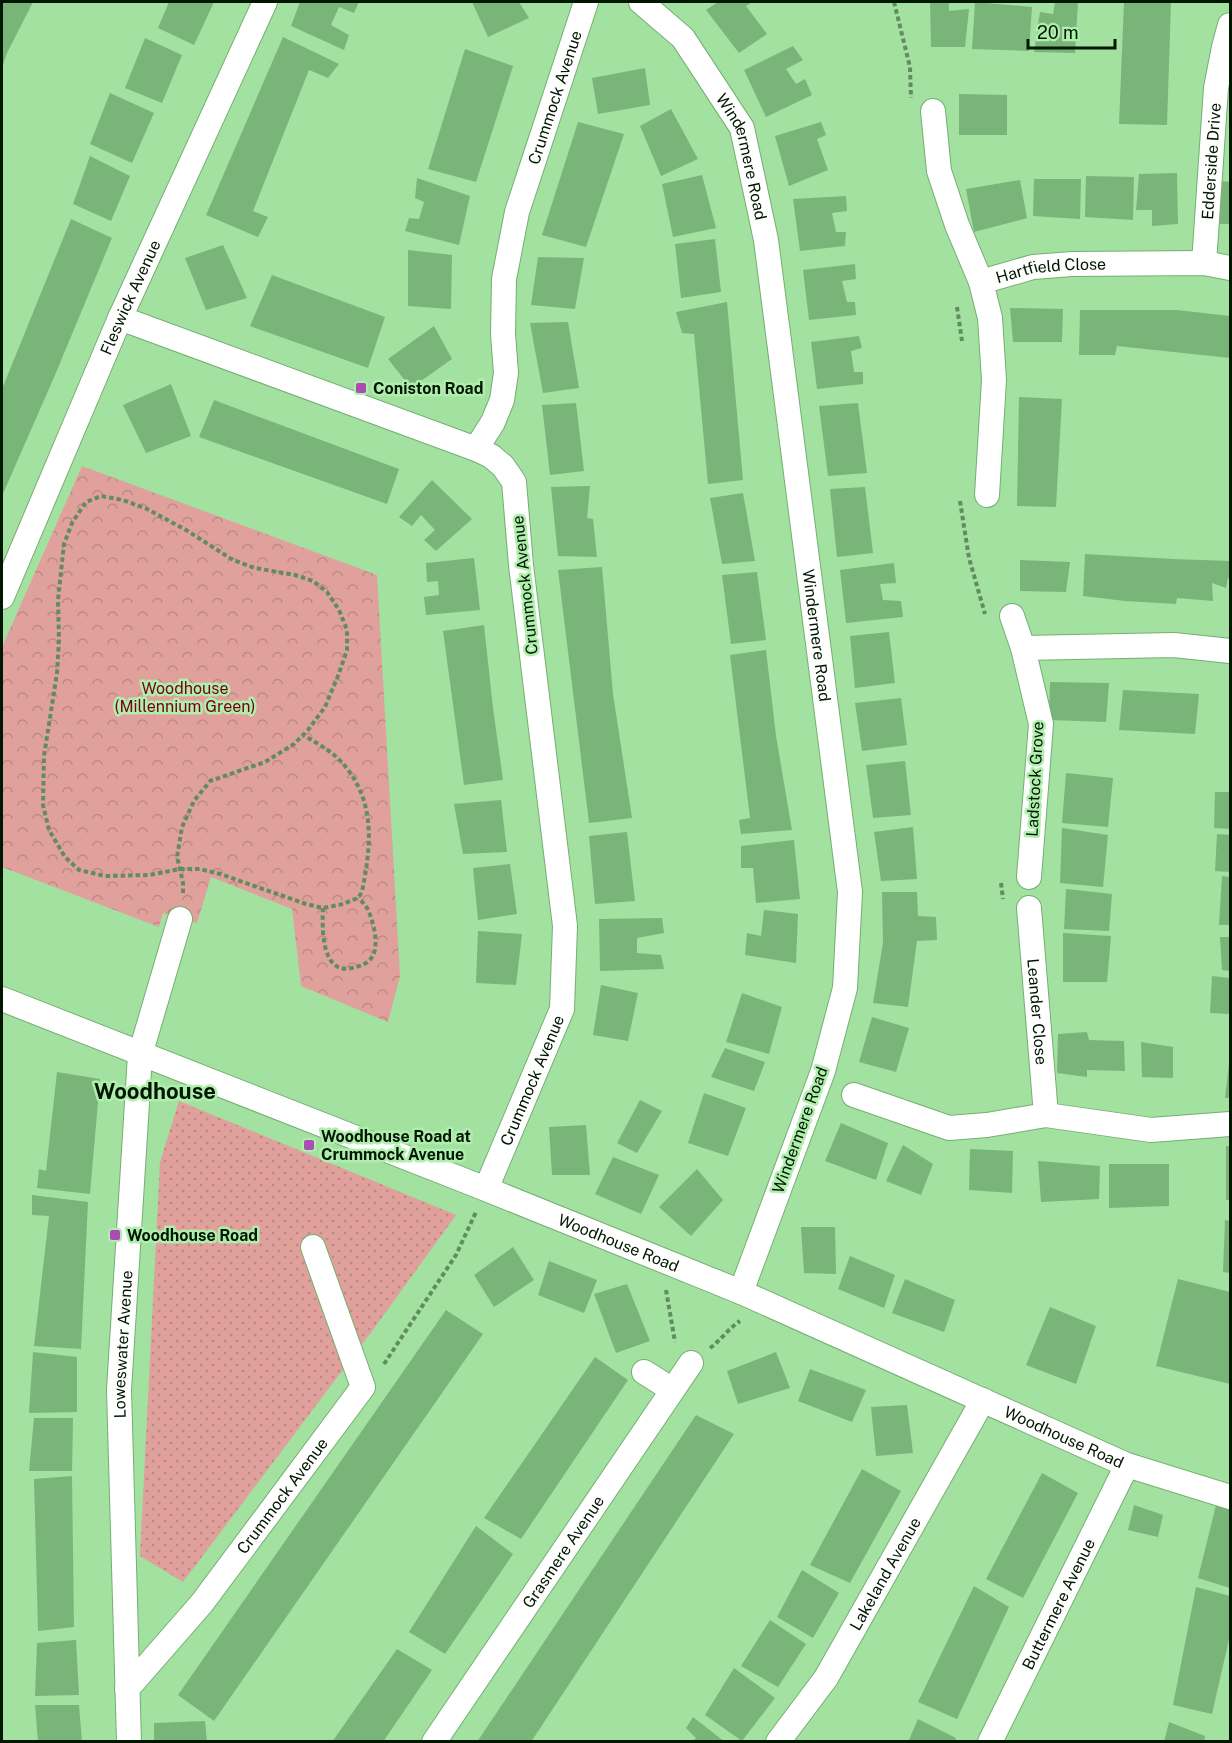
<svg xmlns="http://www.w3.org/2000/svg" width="1232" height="1743" font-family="'Public Sans',sans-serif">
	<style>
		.grass { fill: url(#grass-dots) }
		.park { fill: url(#park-crowns) }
		.building { fill: #79b578 }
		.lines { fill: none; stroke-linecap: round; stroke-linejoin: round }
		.street-casing { stroke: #74af72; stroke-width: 26 }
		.path { stroke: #608d5f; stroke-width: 4; stroke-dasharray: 4.5 3; stroke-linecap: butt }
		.street { stroke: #fff; stroke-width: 24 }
		.poi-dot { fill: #ab4cb5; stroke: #b0eeae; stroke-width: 2 }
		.labels { text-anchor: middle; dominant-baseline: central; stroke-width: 5; stroke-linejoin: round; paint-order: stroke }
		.street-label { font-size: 16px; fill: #011702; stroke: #b0eeae }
		.poi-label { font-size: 16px; font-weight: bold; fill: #011702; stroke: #b0eeae; text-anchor: start }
		.park-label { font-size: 16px; fill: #701; stroke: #b0eeae }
		.district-label { font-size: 22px; font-weight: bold; fill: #011702; stroke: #b0eeae }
	</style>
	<defs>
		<pattern id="grass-dots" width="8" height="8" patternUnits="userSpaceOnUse" patternTransform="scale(1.5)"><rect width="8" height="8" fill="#e0a09b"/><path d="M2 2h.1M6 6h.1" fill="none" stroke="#be8984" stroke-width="1.8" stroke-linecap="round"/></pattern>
		<pattern id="park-crowns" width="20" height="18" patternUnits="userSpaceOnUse" patternTransform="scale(1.5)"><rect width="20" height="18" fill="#e0a09b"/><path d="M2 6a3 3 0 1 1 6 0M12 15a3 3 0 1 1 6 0" fill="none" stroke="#be8984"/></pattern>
	</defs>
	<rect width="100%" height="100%" fill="#a3e1a1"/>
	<polygon class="grass" points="179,1101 456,1215 375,1327 183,1582 140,1556 160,1162"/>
	<polygon class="park" points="82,466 377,575 400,976 388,1022 301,986 292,909 211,877 197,923 163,913 159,927 2,867 2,647"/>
	<g class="building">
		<polygon points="2,2 33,2 7,53 2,68"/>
		<polygon points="169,2 214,2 194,45 158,28"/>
		<polygon points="300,2 359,2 354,13 339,7 331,25 349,35 344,50 291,26"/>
		<polygon points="472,2 519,2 529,18 488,37"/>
		<polygon points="718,2 752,2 746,6 767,34 739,53 706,10"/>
		<polygon points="930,2 949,2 949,11 969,9 965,47 931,47"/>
		<polygon points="975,2 1032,7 1029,51 972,49"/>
		<polygon points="1055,2 1078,2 1075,53 1034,52 1040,12 1053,14"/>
		<polygon points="1124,2 1171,2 1167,125 1119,124"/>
		<polygon points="283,37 339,64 328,78 309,70 253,211 268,217 258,237 206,215"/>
		<polygon points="145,38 182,55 162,103 125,88"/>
		<polygon points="793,46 803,60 786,69 796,84 805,79 812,95 766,117 744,70"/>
		<polygon points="465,49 513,66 476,182 428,169"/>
		<polygon points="645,68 650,105 598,114 592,78"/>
		<polygon points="110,93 154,113 132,163 90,144"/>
		<polygon points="959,94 1007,95 1007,135 959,135"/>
		<polygon points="671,109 698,159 661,176 640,126"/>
		<polygon points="578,122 624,134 586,247 542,235"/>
		<polygon points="821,122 826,135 817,139 828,170 789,186 775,136"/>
		<polygon points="90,156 130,176 111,221 73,204"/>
		<polygon points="1177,173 1178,224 1152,226 1152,210 1136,210 1139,174"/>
		<polygon points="702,175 716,228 673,237 662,184"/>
		<polygon points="1086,176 1134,177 1133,220 1085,217"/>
		<polygon points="417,178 470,196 459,245 405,231 409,218 419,219 424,202 415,198"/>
		<polygon points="1034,179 1081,179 1080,219 1033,216"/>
		<polygon points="1020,180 1027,218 974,232 966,189"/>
		<polygon points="1221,181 1230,182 1230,224 1220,224"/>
		<polygon points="846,196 847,211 832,213 836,232 846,232 845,246 800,251 793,199"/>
		<polygon points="71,219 112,238 55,375 2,496 2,389"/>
		<polygon points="715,239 721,292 681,298 675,244"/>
		<polygon points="223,245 247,298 206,310 185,258"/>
		<polygon points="408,250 452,255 451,309 408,306"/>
		<polygon points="538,257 584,258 575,309 531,305"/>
		<polygon points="855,264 856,279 842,281 847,302 855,302 856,315 809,320 803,270"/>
		<polygon points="272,275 385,317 368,368 250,326"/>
		<polygon points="727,302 743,480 708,484 694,334 682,333 676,312"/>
		<polygon points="1010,308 1063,309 1062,342 1013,342"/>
		<polygon points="1080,310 1177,310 1230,316 1230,358 1117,346 1115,355 1079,355"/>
		<polygon points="568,322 579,388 543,393 530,323"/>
		<polygon points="434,326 452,359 411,388 388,359"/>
		<polygon points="859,336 862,348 851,351 854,372 863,372 863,384 817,389 811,342"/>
		<polygon points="171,384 191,436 146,453 123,405"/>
		<polygon points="1019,397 1062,399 1056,507 1017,506"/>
		<polygon points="214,400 399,469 387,504 199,437"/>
		<polygon points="576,403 584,471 550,475 542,405"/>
		<polygon points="858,403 867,473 828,476 819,406"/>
		<polygon points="432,480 472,519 436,551 424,540 435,530 421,515 412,526 399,517"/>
		<polygon points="590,486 587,518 593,519 597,557 558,556 551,487"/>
		<polygon points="865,487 873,553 837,557 830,489"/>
		<polygon points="743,493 755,561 722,564 710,498"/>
		<polygon points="1085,554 1173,559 1230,561 1230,578 1228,578 1226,588 1212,583 1213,601 1177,598 1176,604 1125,601 1083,596"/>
		<polygon points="474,558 480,610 426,615 424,597 439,595 438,581 427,582 426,563"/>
		<polygon points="1020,560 1070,562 1066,592 1020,591"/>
		<polygon points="894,563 896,583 880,584 883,600 901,601 903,617 846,623 840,570"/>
		<polygon points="602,567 613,694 632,818 589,823 558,570"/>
		<polygon points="757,572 766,640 731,644 722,575"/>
		<polygon points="484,625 493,708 503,780 464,785 443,631"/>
		<polygon points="889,632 895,683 855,688 850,636"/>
		<polygon points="766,650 776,736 792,830 741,834 739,820 750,818 730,655"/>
		<polygon points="1050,682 1109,683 1106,722 1049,720"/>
		<polygon points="1123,690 1199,694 1195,734 1119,730"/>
		<polygon points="901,698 907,745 862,751 855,703"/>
		<polygon points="905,761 911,815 873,818 866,765"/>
		<polygon points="1066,773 1113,778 1108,827 1062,823"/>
		<polygon points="1215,792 1230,792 1230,829 1214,828"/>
		<polygon points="501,800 507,852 463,854 454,804"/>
		<polygon points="913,827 917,879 881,881 874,832"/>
		<polygon points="1062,828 1108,835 1103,887 1060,883"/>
		<polygon points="627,832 635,901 595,904 589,836"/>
		<polygon points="1217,834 1230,835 1230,872 1215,871"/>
		<polygon points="794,840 800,899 756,903 753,868 741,868 741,846"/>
		<polygon points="510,864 517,914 478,920 473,868"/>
		<polygon points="1222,876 1230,877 1230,925 1219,925"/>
		<polygon points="1066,889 1112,894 1109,931 1064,929"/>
		<polygon points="882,892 917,892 918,916 936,917 937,940 917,941 908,1007 873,1003 883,943"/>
		<polygon points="764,910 798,914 796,963 745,955 747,933 761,936"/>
		<polygon points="662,918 664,933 637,938 637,953 661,955 664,969 600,971 599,919"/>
		<polygon points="478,931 522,934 516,985 476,983"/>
		<polygon points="1063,933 1111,936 1107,982 1063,982"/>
		<polygon points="1220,937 1230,937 1230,971 1222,970"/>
		<polygon points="1212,976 1230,978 1230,1014 1210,1013"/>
		<polygon points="601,985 638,993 628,1041 593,1035"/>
		<polygon points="742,993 782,1007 769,1054 726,1042"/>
		<polygon points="872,1017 909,1028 896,1072 859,1062"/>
		<polygon points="1087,1032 1089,1040 1124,1041 1125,1071 1087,1070 1087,1077 1057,1073 1058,1034"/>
		<polygon points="1141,1042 1173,1047 1173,1078 1142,1077"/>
		<polygon points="725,1048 765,1062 754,1091 711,1077"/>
		<polygon points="1229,1064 1230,1064 1230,1098 1225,1098"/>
		<polygon points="57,1072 100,1079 90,1194 37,1188 39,1169 46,1171"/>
		<polygon points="704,1093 746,1108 728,1156 688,1143"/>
		<polygon points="640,1100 662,1111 637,1153 617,1143"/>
		<polygon points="841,1123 888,1143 876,1180 825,1161"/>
		<polygon points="586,1125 590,1175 552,1175 549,1127"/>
		<polygon points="903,1145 933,1164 921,1195 886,1181"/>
		<rect x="1226" y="1146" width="4" height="54"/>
		<polygon points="970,1149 1013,1151 1012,1193 969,1190"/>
		<polygon points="613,1157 659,1175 641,1214 595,1194"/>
		<polygon points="1038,1161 1100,1166 1099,1199 1041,1202"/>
		<polygon points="1109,1164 1169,1164 1169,1206 1109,1208"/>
		<polygon points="697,1169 723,1200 691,1236 659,1207"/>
		<polygon points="32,1195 88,1202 81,1349 34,1346 49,1216 32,1215"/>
		<polygon points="1225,1220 1230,1221 1230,1273 1223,1272"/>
		<polygon points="801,1227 835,1227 836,1274 804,1273"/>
		<polygon points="513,1247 534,1280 494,1307 474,1275"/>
		<polygon points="850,1256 895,1275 884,1308 838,1289"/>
		<polygon points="549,1261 597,1280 584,1313 538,1295"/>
		<polygon points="905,1279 955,1300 944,1332 892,1313"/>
		<polygon points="1178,1279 1230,1292 1230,1384 1156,1366"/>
		<polygon points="627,1284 650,1341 616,1353 594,1294"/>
		<polygon points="1050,1307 1096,1326 1076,1384 1026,1365"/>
		<polygon points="446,1310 483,1334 214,1721 178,1695"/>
		<polygon points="33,1352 77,1357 77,1412 29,1413"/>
		<polygon points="776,1352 790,1388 738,1404 727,1371"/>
		<polygon points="595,1357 628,1380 521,1539 484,1518"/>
		<polygon points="810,1369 866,1390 852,1422 798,1401"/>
		<polygon points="907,1405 913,1453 876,1456 871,1407"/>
		<polygon points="696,1415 734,1434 531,1742 477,1742"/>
		<polygon points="34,1418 73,1418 72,1471 29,1471"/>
		<polygon points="862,1469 901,1491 850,1583 810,1565"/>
		<polygon points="1042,1473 1078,1493 1023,1598 986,1579"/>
		<polygon points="72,1476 74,1627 38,1631 34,1479"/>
		<polygon points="1217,1501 1230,1505 1230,1588 1198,1578"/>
		<polygon points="1134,1505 1163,1515 1158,1537 1128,1530"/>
		<polygon points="476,1526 513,1554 445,1654 409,1632"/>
		<polygon points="802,1570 839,1593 813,1638 777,1617"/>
		<polygon points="974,1586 1009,1607 957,1719 918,1702"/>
		<polygon points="1196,1587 1230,1596 1230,1635 1212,1714 1173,1705"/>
		<polygon points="770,1620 806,1644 778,1687 741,1666"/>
		<polygon points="76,1640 79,1695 35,1696 37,1643"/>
		<polygon points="397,1649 432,1670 383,1742 332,1742"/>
		<polygon points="734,1668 775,1698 742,1741 705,1715"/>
		<polygon points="35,1705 79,1705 82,1742 38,1742"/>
		<polygon points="693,1717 725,1742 692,1742 696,1738 686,1728"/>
		<polygon points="918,1719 956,1738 955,1742 908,1742"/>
		<polygon points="205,1721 207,1742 154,1742 154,1723"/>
		<polygon points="1169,1722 1205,1736 1204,1742 1164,1742"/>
	</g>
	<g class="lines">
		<g class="street-casing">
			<g id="street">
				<path id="s1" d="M641 2 683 38 742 128 766 240 850 892 845 988 823 1071 741 1292"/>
				<polyline points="933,111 939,171 957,225 981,282"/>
				<path id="s2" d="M1204 263 1216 88 1224 47 1230 25"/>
				<polyline points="120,318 476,449"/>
				<path id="s3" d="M987 495 994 380 990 318 981 282 1033 267 1072 264 1204 263 1230 268"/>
				<path id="s4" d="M2 597 120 318 265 2"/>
				<polyline points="1012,616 1023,648"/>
				<polyline points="1029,877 1041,724 1023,648 1174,645 1230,651"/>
				<path id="s5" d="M1029 908 1046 1115"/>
				<path id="s6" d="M2 999 486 1189 741 1292 1127 1465 1230 1497"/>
				<polyline points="854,1095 949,1128 987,1125 1046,1115 1151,1130 1230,1124"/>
				<path id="s7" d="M486 1189 562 1009 565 926 521 565 514 482 503 466 491 456 476 449 493 422 502 400 506 373 503 334 504 279 517 212 586 2"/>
				<polyline points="644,1372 671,1389"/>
				<path id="s8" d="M127 1689 202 1603 363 1387 313 1247"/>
				<path id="s9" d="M129 1742 119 1390 140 1055 180 919"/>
				<path id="s10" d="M434 1742 691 1363"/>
				<path id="s11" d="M778 1742 826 1678 983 1400"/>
				<path id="s12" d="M990 1742 1127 1465"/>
			</g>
		</g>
		<g class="path">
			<polyline points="894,2 910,67 911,98"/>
			<polyline points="957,307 962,341"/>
			<polyline points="960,501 969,558 985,614"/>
			<polyline points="1001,883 1003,899"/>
			<path d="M183 893V883L180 869 177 857 182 827 194 801 210 781 265 762 294 744 308 730 325 707 338 676 347 650V630L339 610 327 592 313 581 295 575 255 568 233 560 186 530 147 509 123 500 101 496 86 502 72 523 64 544 58 600 59 640 57 673 44 756 43 805 49 830 65 857 79 870 105 876 149 875 180 869H200L220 874 306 904 323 908 343 904 358 898 362 892C371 846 376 804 345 766 334 752 318 744 303 735"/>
			<path d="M323 908C322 928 321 975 352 968 360 966 368 964 372 957 380 946 373 919 367 908 365 904 361 901 358 898"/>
			<polyline points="666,1290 675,1342"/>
			<path d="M710 1348C721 1340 728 1329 740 1321"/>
			<polyline points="384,1364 456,1255 476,1212"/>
		</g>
		<use href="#street" class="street"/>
	</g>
	<g class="poi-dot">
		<rect x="355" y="382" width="12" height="12" rx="3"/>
		<rect x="303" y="1139" width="12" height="12" rx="3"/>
		<rect x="109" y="1229" width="12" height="12" rx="3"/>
	</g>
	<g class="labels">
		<g class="street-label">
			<text stroke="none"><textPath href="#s7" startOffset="1143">Crummock Avenue</textPath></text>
			<text stroke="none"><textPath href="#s1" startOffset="190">Windermere Road</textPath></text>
			<text stroke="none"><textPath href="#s2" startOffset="102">Edderside Drive</textPath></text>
			<text stroke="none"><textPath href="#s3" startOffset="286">Hartfield Close</textPath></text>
			<text stroke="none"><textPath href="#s4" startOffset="326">Fleswick Avenue</textPath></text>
			<text transform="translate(525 585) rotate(-96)">Crummock Avenue</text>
			<text stroke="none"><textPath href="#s1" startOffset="676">Windermere Road</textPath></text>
			<text transform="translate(1035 779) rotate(-87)">Ladstock Grove</text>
			<text stroke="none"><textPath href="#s5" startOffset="104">Leander Close</textPath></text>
			<text stroke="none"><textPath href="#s7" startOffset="118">Crummock Avenue</textPath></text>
			<text transform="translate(800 1130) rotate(-70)">Windermere Road</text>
			<text stroke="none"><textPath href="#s6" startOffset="663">Woodhouse Road</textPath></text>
			<text stroke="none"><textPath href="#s9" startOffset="398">Loweswater Avenue</textPath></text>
			<text stroke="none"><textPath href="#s6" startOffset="1149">Woodhouse Road</textPath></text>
			<text stroke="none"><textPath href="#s8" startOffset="248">Crummock Avenue</textPath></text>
			<text stroke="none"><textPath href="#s10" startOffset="230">Grasmere Avenue</textPath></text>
			<text stroke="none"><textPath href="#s11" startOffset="200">Lakeland Avenue</textPath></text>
			<text stroke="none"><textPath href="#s12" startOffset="154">Buttermere Avenue</textPath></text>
		</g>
		<g class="poi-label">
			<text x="373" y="388">Coniston Road</text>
			<text x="321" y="1136">Woodhouse Road at<tspan x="321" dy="18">Crummock Avenue</tspan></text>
			<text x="127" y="1235">Woodhouse Road</text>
		</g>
		<g class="park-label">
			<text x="185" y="688">Woodhouse<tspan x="185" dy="18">(Millennium Green)</tspan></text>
		</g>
		<g class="district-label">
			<text x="155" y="1091">Woodhouse</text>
		</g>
	</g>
	<rect width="1232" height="1743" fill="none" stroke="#011702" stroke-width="6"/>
	<path d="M1028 39v9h87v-9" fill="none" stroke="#011702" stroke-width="3"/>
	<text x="1037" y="39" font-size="18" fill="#011702" stroke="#b0eeae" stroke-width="4.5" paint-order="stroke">20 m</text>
</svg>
